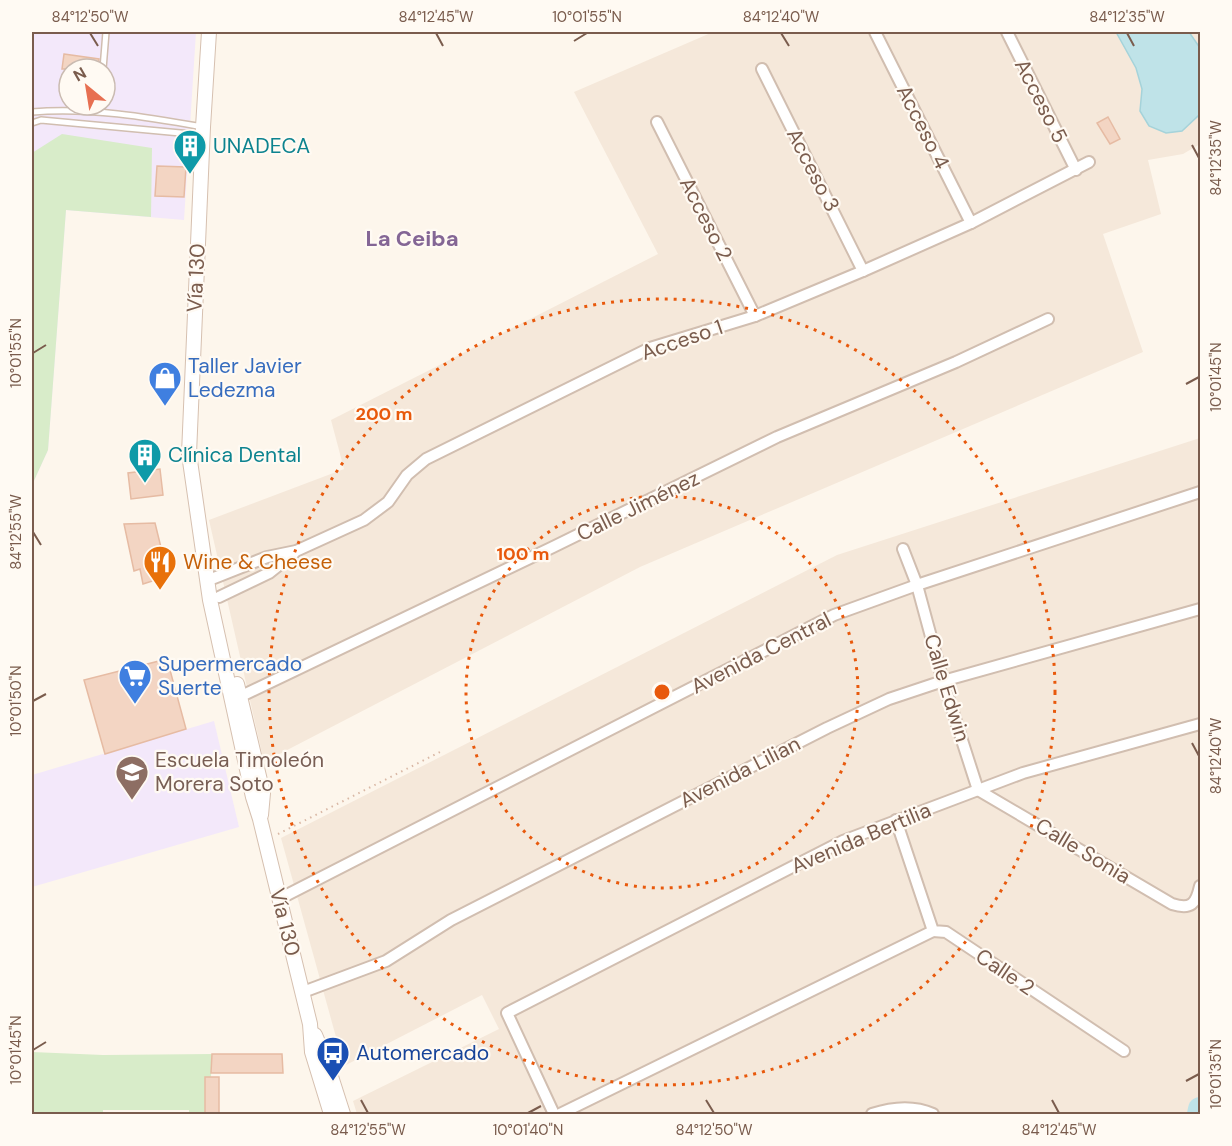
<svg xmlns="http://www.w3.org/2000/svg" width="1232" height="1146" font-family="'DM Sans',sans-serif">
	<style>
		.residential { fill: #f5e8da }
		.education { fill: #f3e8fa; fill-rule: evenodd }
		.green { fill: #d8ecc9 }
		.water { fill: #bfe3e8; stroke: #a5d3da; stroke-width: 1.5 }
		.lines { fill: none; stroke-linecap: round; stroke-linejoin: round }
		.river { stroke: #bfe3e8; stroke-width: 24 }
		.building { fill: #f3d5c3; stroke: #e6bba3; stroke-width: 1.5 }
		.service-casing { stroke: #d1beb0; stroke-width: 8 }
		.minor-casing { stroke: #d1beb0; stroke-width: 14 }
		.secondary-casing { stroke: #d6c0b0; stroke-width: 16 }
		.path { stroke: #d9b8a5; stroke-width: 2; stroke-dasharray: 1.5 4.5; stroke-linecap: butt }
		.service { stroke: #fff; stroke-width: 5 }
		.minor { stroke: #fff; stroke-width: 10 }
		.secondary { stroke: #fff; stroke-width: 14 }
		.ticks { fill: none; stroke: #7a5c4d; stroke-width: 2 }
		.ring { fill: none; stroke: #e8590c; stroke-width: 3; stroke-dasharray: 3 6 }
		.labels { text-anchor: middle; dominant-baseline: central; stroke-width: 4.5; stroke-linejoin: round; paint-order: stroke }
		.street-label { font-size: 21px; fill: #7a5c4d; stroke: #fffaf3 }
		.culture-label { font-size: 21px; fill: #0d838f; stroke: #fffaf3; text-anchor: start }
		.shop-label { font-size: 21px; fill: #366cbe; stroke: #fffaf3; text-anchor: start }
		.food-label { font-size: 21px; fill: #c56008; stroke: #fffaf3; text-anchor: start }
		.education-label { font-size: 21px; fill: #785e54; stroke: #fffaf3; text-anchor: start }
		.transit-label { font-size: 21px; fill: #164399; stroke: #fffaf3; text-anchor: start }
		.neighbourhood-label { font-size: 22px; font-weight: bold; fill: #846695; stroke: #fffaf3 }
		.centre { fill: #e8590c; stroke: #fffaf3; stroke-width: 3 }
		.ring-label { font-size: 18px; text-anchor: middle; font-weight: bold; fill: #e8590c; stroke: #fffaf3; stroke-width: 4.5; stroke-linejoin: round; paint-order: stroke }
		.neatline { fill: none; stroke: #7a5c4d; stroke-width: 2 }
		.ticks-label { font-size: 15px; text-anchor: middle; fill: #7a5c4d }
	</style>
	<rect width="100%" height="100%" fill="#fdf6ec"/>
	<g class="residential">
		<polygon points="713,32 1200,32 1200,144 1183,154 1148,160 1161,214 1103,234 1143,352 640,567 264,762 209,520 344,469 331,420 658,254 574,92"/>
		<polygon points="1200,438 1200,1114 357,1114 353,1101 499,1029 482,995 344,1066 281,838 837,555"/>
	</g>
	<g class="education">
		<path d="M32 32H196L184 220 66 210 48 450 32 485ZM69 69H105V105H69Z"/>
		<polygon points="214,721 239,827 32,887 32,775"/>
	</g>
	<g class="green">
		<polygon points="62,134 152,148 151,217 66,210 48,450 32,485 32,153"/>
		<polygon points="32,1052 103,1055 212,1054 211,1077 205,1078 205,1114 189,1114 189,1110 103,1110 103,1114 32,1114"/>
	</g>
	<polygon class="water" points="1116,32 1189,32 1200,48 1200,111 1199,115 1182,131 1166,133 1149,126 1140,111 1142,89 1136,68"/>
	<g class="lines">
		<polyline class="river" points="1199,1114 1200,1109"/>
	</g>
	<g class="building">
		<polygon points="64,54 99,59 98,69 62,69"/>
		<polygon points="1108,117 1120,139 1110,144 1097,123"/>
		<polygon points="157,166 186,167 184,197 155,196"/>
		<polygon points="160,469 163,495 131,499 128,473"/>
		<polygon points="155,523 168,576 143,584 140,569 134,571 124,524"/>
		<polygon points="167,659 186,729 105,754 84,680"/>
		<polygon points="212,1054 282,1054 283,1073 211,1073"/>
		<rect x="205" y="1077" width="14" height="37"/>
	</g>
	<g class="lines">
		<g class="service-casing">
			<g id="service">
				<polyline points="103,69 106,32"/>
				<path d="M32 112C88 107 147 117 203 127"/>
				<polyline points="32,123 41,120 202,135"/>
			</g>
		</g>
		<g class="minor-casing">
			<g id="minor">
				<polyline points="875,32 971,223"/>
				<polyline points="1007,32 1076,170"/>
				<polyline points="762,69 863,271"/>
				<polyline points="657,122 755,316"/>
				<path d="M903 549 917 585 943 681 978 790 1172 904C1191 910 1196 904 1200 886"/>
				<polyline points="214,578 267,557 296,551 364,520 388,502 407,475 426,459 650,348 755,316 863,271 971,223 1089,162"/>
				<polyline points="219,597 269,573 294,553"/>
				<polyline points="233,700 553,547 777,437 956,362 1048,319"/>
				<polyline points="896,820 933,931 946,932 1124,1051"/>
				<polyline points="279,899 834,615 917,585 1200,492"/>
				<polyline points="303,992 386,961 451,920 827,728 889,699 943,681 1200,609"/>
				<polyline points="554,1114 507,1013 843,841 1023,773 1200,724"/>
				<polyline points="560,1114 933,931"/>
				<path d="M872 1114C893 1107 913 1105 933 1114"/>
			</g>
		</g>
		<g class="secondary-casing">
			<g id="secondary">
				<polyline points="209,32 203,127 189,454 210,600 253,797 260,819 310,1024 312,1052 331,1114"/>
				<polyline points="237,684 263,793 261,815"/>
				<polyline points="315,1035 326,1061 343,1114"/>
			</g>
		</g>
		<polyline class="path" points="278,834 440,752"/>
		<use href="#service" class="service"/>
		<use href="#minor" class="minor"/>
		<use href="#secondary" class="secondary"/>
	</g>
	<path class="ticks" d="M90 33 98 46M436 33 443 46M781 33 789 46M1127 33 1134 46M574 41 587 33M1192 145 1199 158M33 353 46 345M1186 384 1199 377M33 532 41 545M33 701 46 694M1192 743 1199 756M33 1050 46 1042M1186 1081 1199 1074M361 1100 368 1113M706 1100 714 1113M1052 1100 1059 1113M528 1113 541 1106"/>
	<g class="ring">
		<circle cx="662" cy="692" r="196"/>
		<circle cx="662" cy="692" r="393"/>
	</g>
	<defs>
		<g id="building-pin" transform="scale(1.725)"><path d="M0 17L-7.5 6A9.5 9.5 0 1 1 7.5 6Z" fill="#0f9aa8" stroke="#fffaf3"/><path d="M-4-6H4V6H1V3H-1V6H-4ZM-2.5-4.3h1.7v1.8h-1.7ZM.8-4.3h1.7v1.8H.8ZM-2.5-1h1.7V.8h-1.7ZM.8-1h1.7V.8H.8Z" fill="#fff"/></g>
		<g id="shop-pin" transform="scale(1.725)"><path d="M0 17L-7.5 6A9.5 9.5 0 1 1 7.5 6Z" fill="#3f7fe0" stroke="#fffaf3"/><path d="M-5-2.5h2.3a2.7 3.5 0 0 1 5.4 0H5L5.5 6h-11ZM-1.5-2.5h3a1.5 2.3 0 0 0-3 0Z" fill="#fff"/></g>
		<g id="restaurant-pin" transform="scale(1.725)"><path d="M0 17L-7.5 6A9.5 9.5 0 1 1 7.5 6Z" fill="#e8710a" stroke="#fffaf3"/><path d="M-5-6h1v4h1v-4h1v4h1v-4h1v5L-1.5 .5V6h-2V.5L-5-1ZM5-6V6H3V1.5H1.5Q1.5-4 5-6Z" fill="#fff"/></g>
		<g id="supermarket-pin" transform="scale(1.725)"><path d="M0 17L-7.5 6A9.5 9.5 0 1 1 7.5 6Z" fill="#3f7fe0" stroke="#fffaf3"/><path d="M-6-5.5h2.5l.6 2H6L4.5 2H-2.5L-4.4-4H-6ZM-1.5 3.2a1.3 1.3 0 1 0 .1 0ZM3 3.2a1.3 1.3 0 1 0 .1 0Z" fill="#fff"/></g>
		<g id="school-pin" transform="scale(1.725)"><path d="M0 17L-7.5 6A9.5 9.5 0 1 1 7.5 6Z" fill="#8d6e63" stroke="#fffaf3"/><path d="M0-5L7-2L0 1L-7-2ZM-4 1L0 2.5L4 1V4Q0 6-4 4Z" fill="#fff"/></g>
		<g id="bus-pin" transform="scale(1.725)"><path d="M0 17L-7.5 6A9.5 9.5 0 1 1 7.5 6Z" fill="#1a4fb4" stroke="#fffaf3"/><path d="M-5-6H5V4H4V6H2V4H-2V6H-4V4H-5ZM-3.5-4V0h7V-4ZM-3.5 1.2v1.5H-2V1.2ZM2 1.2v1.5H3.5V1.2Z" fill="#fff"/></g>
	</defs>
	<g fill-rule="evenodd">
		<use href="#building-pin" x="190" y="146"/>
		<use href="#shop-pin" x="165" y="378"/>
		<use href="#building-pin" x="145" y="455"/>
		<use href="#restaurant-pin" x="160" y="562"/>
		<use href="#supermarket-pin" x="135" y="676"/>
		<use href="#school-pin" x="132" y="772"/>
		<use href="#bus-pin" x="333" y="1053"/>
	</g>
	<g class="labels">
		<g class="street-label">
			<text transform="translate(1041 101) rotate(63)">Acceso 5</text>
			<text transform="translate(923 127) rotate(63)">Acceso 4</text>
			<text transform="translate(813 170) rotate(63)">Acceso 3</text>
			<text transform="translate(706 219) rotate(63)">Acceso 2</text>
			<text transform="translate(196 278) rotate(-87)">Vía 130</text>
			<text transform="translate(682 340) rotate(-19)">Acceso 1</text>
			<text transform="translate(638 506) rotate(-26)">Calle Jiménez</text>
			<text transform="translate(761 653) rotate(-27)">Avenida Central</text>
			<text transform="translate(947 688) rotate(73)">Calle Edwin</text>
			<text transform="translate(740 772) rotate(-27)">Avenida Lilian</text>
			<text transform="translate(861 838) rotate(-23)">Avenida Bertilia</text>
			<text transform="translate(1083 851) rotate(31)">Calle Sonia</text>
			<text transform="translate(285 922) rotate(76)">Vía 130</text>
			<text transform="translate(1005 972) rotate(34)">Calle 2</text>
		</g>
		<g class="culture-label">
			<text x="213" y="146">UNADECA</text>
			<text x="168" y="455">Clínica Dental</text>
		</g>
		<g class="shop-label">
			<text x="188" y="366">Taller Javier<tspan x="188" dy="24">Ledezma</tspan></text>
			<text x="158" y="664">Supermercado<tspan x="158" dy="24">Suerte</tspan></text>
		</g>
		<g class="food-label">
			<text x="183" y="562">Wine &amp; Cheese</text>
		</g>
		<g class="education-label">
			<text x="155" y="760">Escuela Timoleón<tspan x="155" dy="24">Morera Soto</tspan></text>
		</g>
		<g class="transit-label">
			<text x="356" y="1053">Automercado</text>
		</g>
		<g class="neighbourhood-label">
			<text x="412" y="238">La Ceiba</text>
		</g>
	</g>
	<circle cx="662" cy="692" r="9" class="centre"/>
	<g class="ring-label">
		<text x="384" y="420">200 m</text>
		<text x="523" y="560">100 m</text>
	</g>
	<rect width="1232" height="1146" fill="none" stroke="#fffaf3" stroke-width="66"/>
	<g transform="translate(87 87) rotate(330)"><circle r="28" fill="#fffaf3" stroke="#cabbb1" stroke-width="1.5"/>
	<path d="M0-4.5L10 22L0 15L-10 22Z" fill="#e76f51"/>
	<text y="-9" font-size="16" font-weight="bold" text-anchor="middle" fill="#7a5c4d">N</text>
	</g>
	<rect x="33" y="33" width="1166" height="1080" class="neatline"/>
	<g class="ticks-label">
		<text x="90" y="22">84°12'50"W</text>
		<text x="436" y="22">84°12'45"W</text>
		<text x="587" y="22">10°01'55"N</text>
		<text x="781" y="22">84°12'40"W</text>
		<text x="1127" y="22">84°12'35"W</text>
		<text transform="translate(1216 158) rotate(-90)" y="5">84°12'35"W</text>
		<text transform="translate(16 353) rotate(-90)" y="5">10°01'55"N</text>
		<text transform="translate(1216 377) rotate(-90)" y="5">10°01'45"N</text>
		<text transform="translate(16 532) rotate(-90)" y="5">84°12'55"W</text>
		<text transform="translate(16 701) rotate(-90)" y="5">10°01'50"N</text>
		<text transform="translate(1216 756) rotate(-90)" y="5">84°12'40"W</text>
		<text transform="translate(16 1050) rotate(-90)" y="5">10°01'45"N</text>
		<text transform="translate(1216 1074) rotate(-90)" y="5">10°01'35"N</text>
		<text x="368" y="1135">84°12'55"W</text>
		<text x="528" y="1135">10°01'40"N</text>
		<text x="714" y="1135">84°12'50"W</text>
		<text x="1059" y="1135">84°12'45"W</text>
	</g>
</svg>
